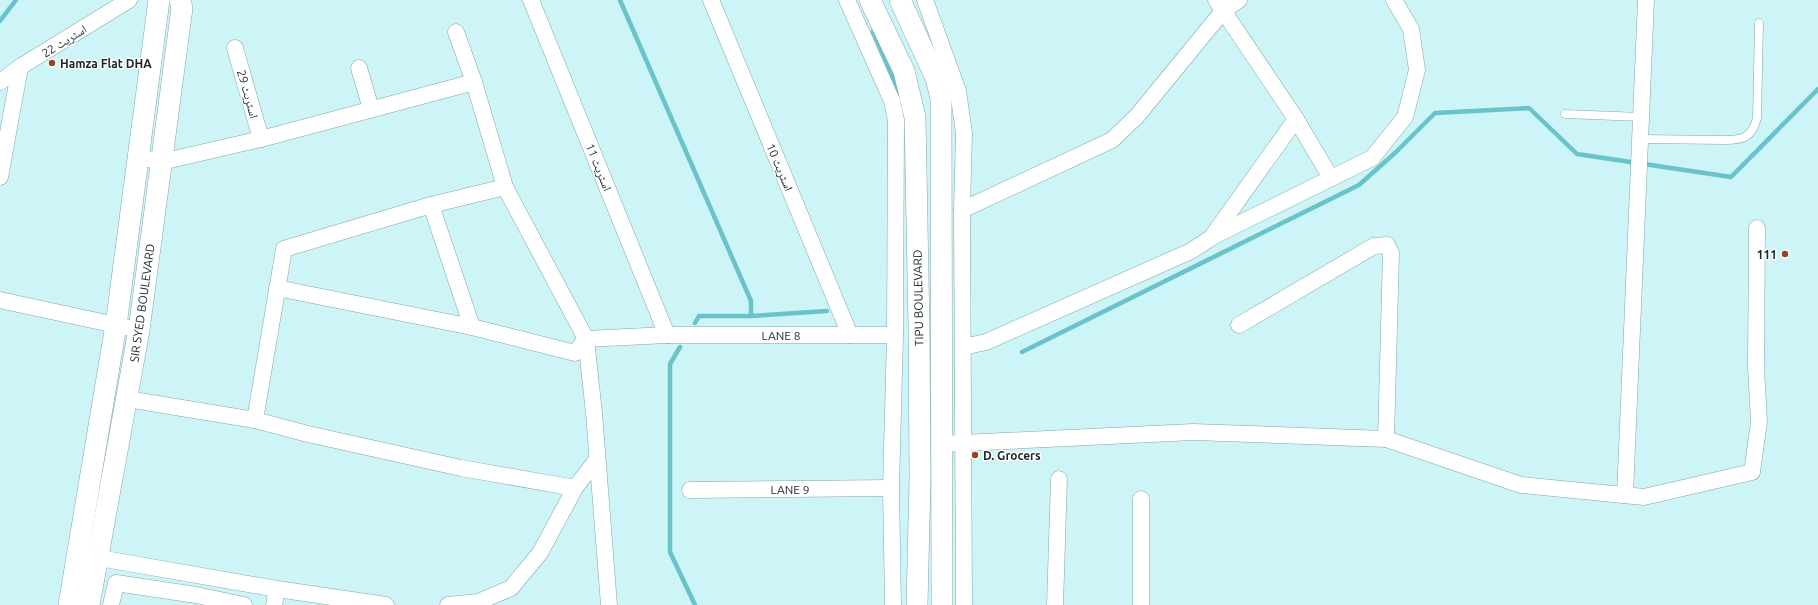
<svg xmlns="http://www.w3.org/2000/svg" width="1818" height="605" font-family="Ubuntu,'Noto Naskh Arabic',sans-serif">
	<style>
		.lines { fill: none; stroke-linecap: round; stroke-linejoin: round }
		.stream { stroke: #69c3c9; stroke-width: 4.5 }
		.service-casing { stroke: #82a6a9; stroke-width: 9 }
		.minor-casing { stroke: #82a6a9; stroke-width: 17 }
		.tertiary-casing { stroke: #82a6a9; stroke-width: 22 }
		.service { stroke: #fff; stroke-width: 8 }
		.minor { stroke: #fff; stroke-width: 16 }
		.tertiary { stroke: #fff; stroke-width: 21 }
		.poi-dot { fill: #8e4821; stroke: #fff; stroke-width: 1.5 }
		.labels { text-anchor: middle; dominant-baseline: central; stroke-width: 3; stroke-linejoin: round; paint-order: stroke }
		.street-label { font-size: 12px; fill: #182728; stroke: #fff }
		.poi-label { font-size: 12px; font-weight: bold; fill: #182728; stroke: #fff; text-anchor: start }
	</style>
	<rect width="100%" height="100%" fill="#cdf4f6"/>
	<g class="lines">
		<g class="stream">
			<polyline points="620,0 751,301 751,316"/>
			<polyline points="0,21 16,0"/>
			<polyline points="873,31 900,94"/>
			<polyline points="695,323 699,316 751,316 827,311"/>
			<polyline points="680,347 670,364 670,552 695,605"/>
			<polyline points="1022,352 1359,185 1396,152 1435,113 1529,108 1577,154 1731,177 1818,89"/>
		</g>
		<g class="service-casing">
			<g id="service">
				<polyline points="1565,114 1641,117"/>
				<path d="M1640 139 1725 140C1744 140 1752 137 1757 118L1759 23"/>
			</g>
		</g>
		<g class="minor-casing">
			<g id="minor">
				<polyline points="531,0 667,335"/>
				<polyline points="711,0 850,335"/>
				<polyline points="847,0 892,101 896,120 895,335 891,488 893,605"/>
				<polyline points="925,0 958,91 964,133 962,210 964,605"/>
				<polyline points="1216,0 1296,119 1331,178"/>
				<polyline points="456,32 474,82 505,187 586,339 594,413 609,605"/>
				<polyline points="235,48 261,139"/>
				<polyline points="359,68 371,109"/>
				<polyline points="0,82 20,67 129,0"/>
				<polyline points="139,157 161,162 261,139 474,82"/>
				<polyline points="0,177 20,67"/>
				<polyline points="431,205 472,327"/>
				<polyline points="962,210 1112,140 1137,116 1223,11 1239,0"/>
				<polyline points="1212,237 1372,158 1405,117 1417,70 1411,29 1394,0"/>
				<polyline points="277,288 472,327 575,353 586,339 667,335 895,335"/>
				<polyline points="0,300 139,330"/>
				<polyline points="1239,325 1374,246 1387,245 1391,253 1386,439"/>
				<polyline points="963,347 986,342 1191,251 1211,238 1296,119"/>
				<polyline points="127,399 255,420 308,434 461,468 575,488"/>
				<polyline points="255,420 284,249 431,205 505,187"/>
				<polyline points="942,444 1193,432 1386,439 1521,485 1644,497 1752,472 1759,422 1756,367 1757,228"/>
				<polyline points="690,490 891,488"/>
				<polyline points="1625,495 1646,0"/>
				<polyline points="99,558 277,589 386,605"/>
				<polyline points="111,605 116,583 196,595 244,605"/>
				<polyline points="274,605 277,589"/>
				<polyline points="448,605 478,602 511,588 540,553 575,488 597,459"/>
				<polyline points="1055,605 1059,479"/>
				<polyline points="1141,605 1141,499"/>
			</g>
		</g>
		<g class="tertiary-casing">
			<g id="tertiary">
				<polyline points="870,0 904,71 915,117 919,327 920,478 917,605"/>
				<polyline points="900,0 936,78 941,98 942,605"/>
				<polyline points="69,605 116,325 159,0"/>
				<polyline points="89,605 139,330 182,8 180,0"/>
			</g>
		</g>
		<use href="#service" class="service"/>
		<use href="#minor" class="minor"/>
		<use href="#tertiary" class="tertiary"/>
	</g>
	<g class="poi-dot">
		<circle cx="52" cy="63" r="4"/>
		<circle cx="1785" cy="254" r="4"/>
		<circle cx="975" cy="455" r="4"/>
	</g>
	<g class="labels">
		<g class="street-label">
			<text transform="translate(64 41) rotate(-32)">اسٹریٹ 22</text>
			<text transform="translate(248 94) rotate(74)">اسٹریٹ 29</text>
			<text transform="translate(599 167) rotate(68)">اسٹریٹ 11</text>
			<text transform="translate(780 167) rotate(67)">اسٹریٹ 10</text>
			<text transform="translate(918 298) rotate(-91)">TIPU BOULEVARD</text>
			<text transform="translate(142 303) rotate(-82)">SIR SYED BOULEVARD</text>
			<text x="781" y="335">LANE 8</text>
			<text x="790" y="489">LANE 9</text>
		</g>
		<g class="poi-label">
			<text x="60" y="63">Hamza Flat DHA</text>
			<text x="1777" y="254" text-anchor="end">111</text>
			<text x="983" y="455">D. Grocers</text>
		</g>
	</g>
</svg>
